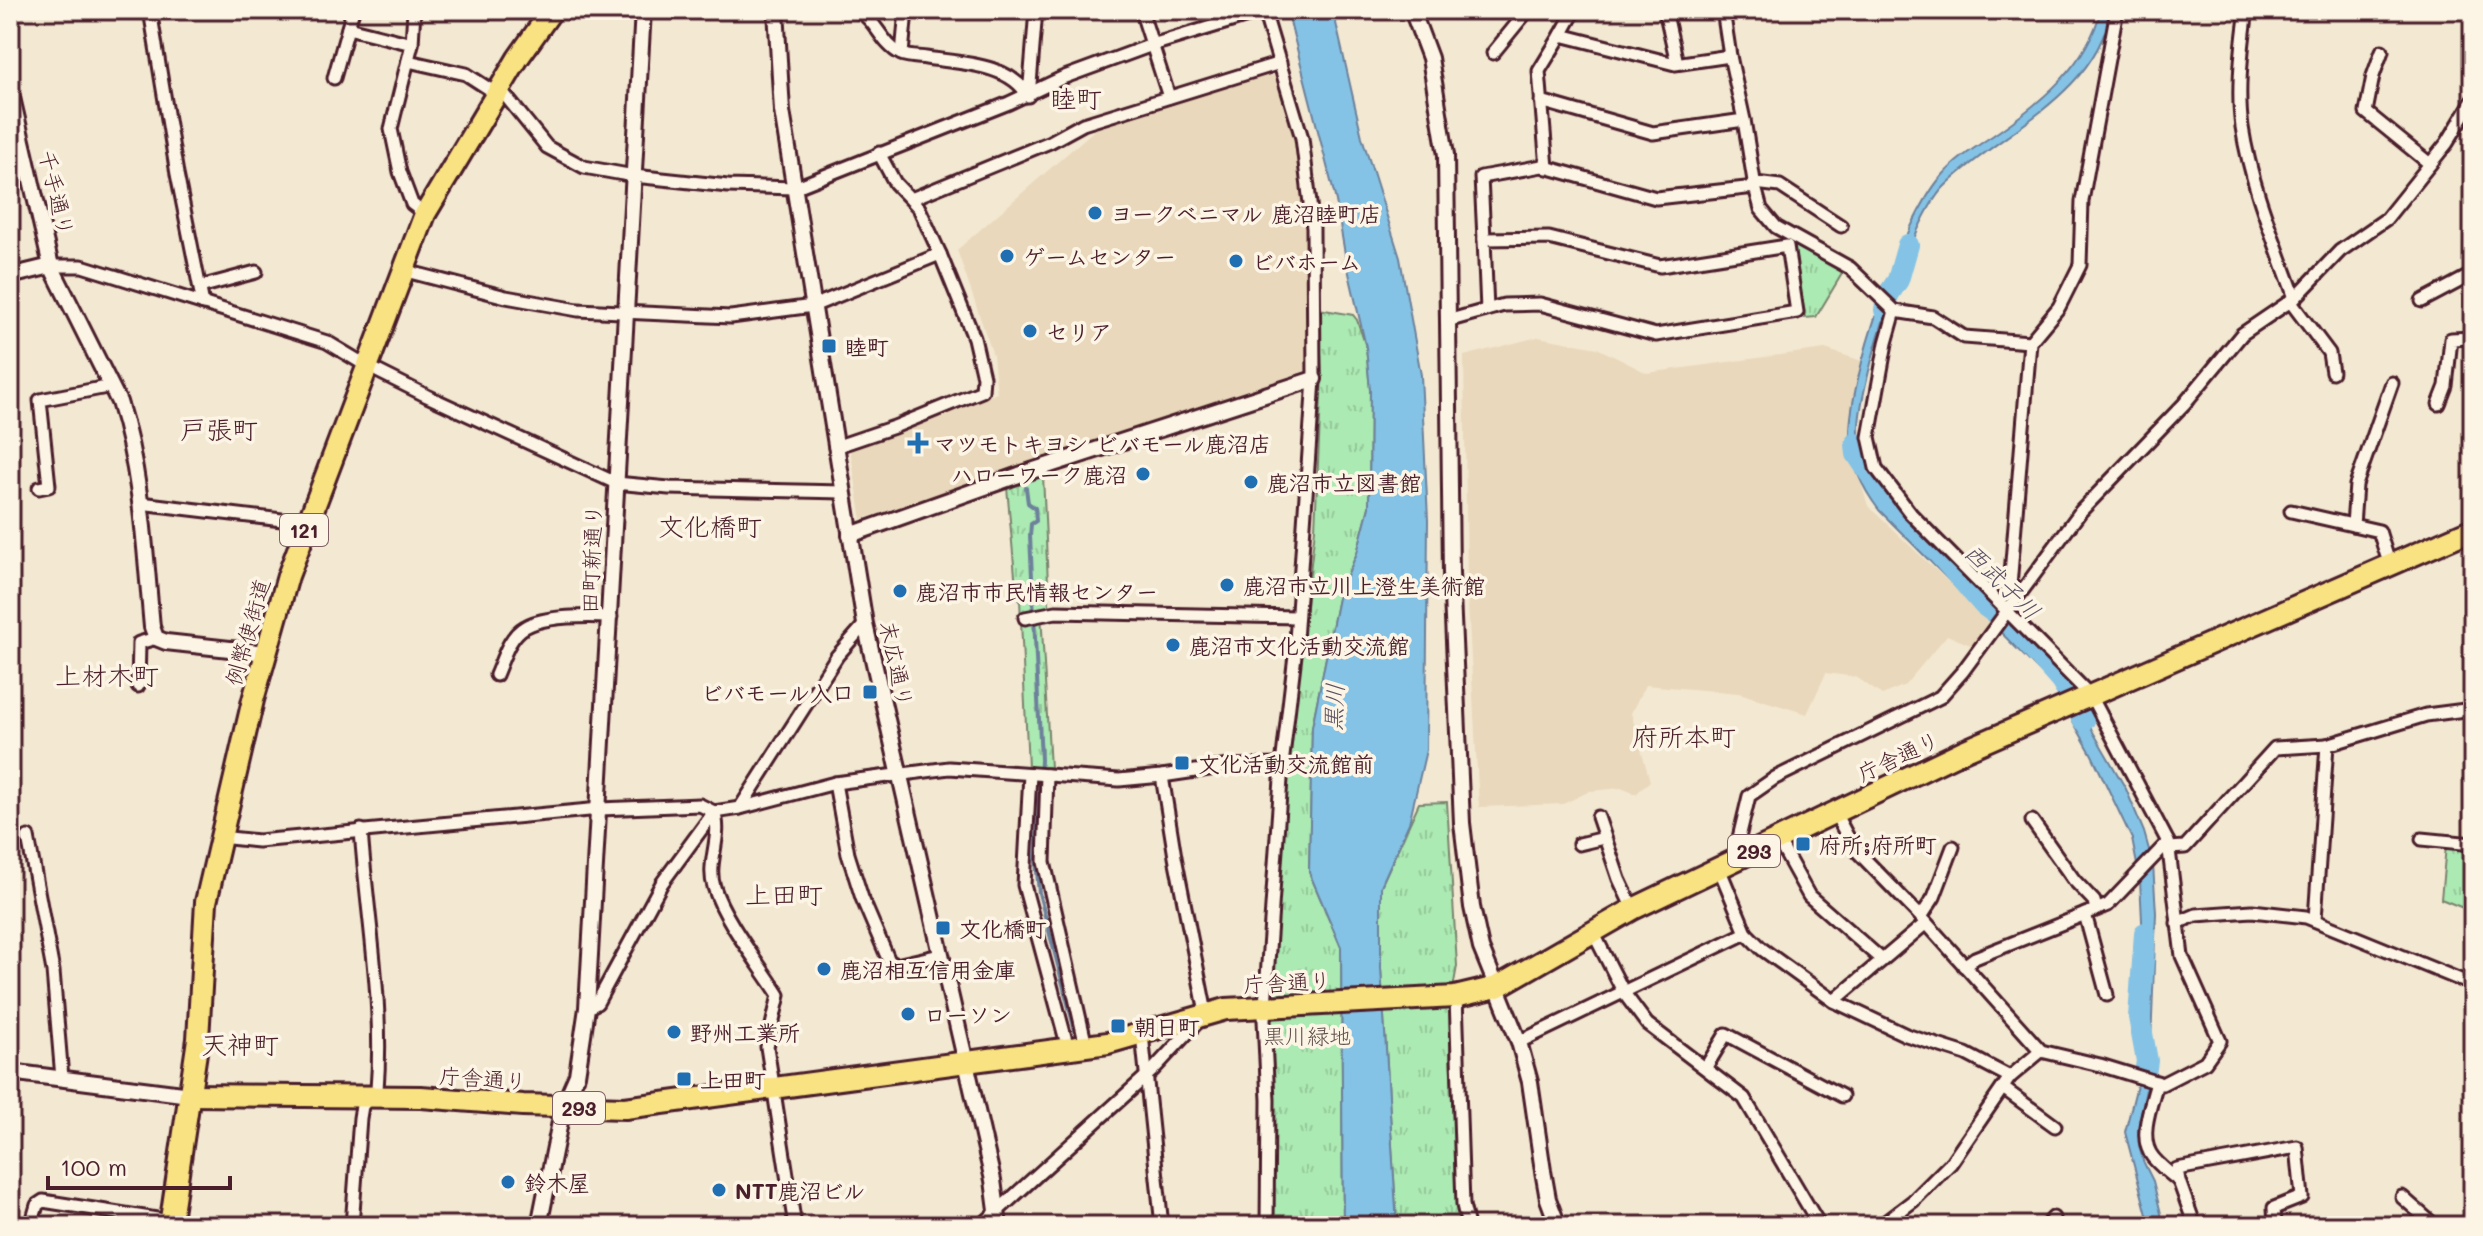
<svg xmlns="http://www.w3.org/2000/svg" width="2483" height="1236" font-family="Mali,'Klee One',sans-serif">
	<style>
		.built { fill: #e9d8bb }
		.grass { fill: url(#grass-tufts); stroke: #7a846e; stroke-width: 2 }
		.water { fill: #84c3e5; stroke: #6d819b; stroke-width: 2 }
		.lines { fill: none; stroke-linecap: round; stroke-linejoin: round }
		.stream { stroke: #6d819b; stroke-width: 4 }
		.river { stroke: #84c3e5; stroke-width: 22 }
		.street-casing { stroke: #4a1f2b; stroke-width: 17 }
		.secondary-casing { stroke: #4a1f2b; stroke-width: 20 }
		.highway-casing { stroke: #4a1f2b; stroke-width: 26 }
		.street { stroke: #fcf5e5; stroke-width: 11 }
		.secondary { stroke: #fcf5e5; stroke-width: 14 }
		.highway { stroke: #f8e281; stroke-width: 20 }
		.poi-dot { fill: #1f6fb2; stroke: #fcf5e5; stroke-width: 3 }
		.labels { text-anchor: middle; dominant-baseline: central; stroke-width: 7; stroke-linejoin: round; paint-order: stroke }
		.shield { fill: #fcf5e5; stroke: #7f5f63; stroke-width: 2 }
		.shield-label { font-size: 20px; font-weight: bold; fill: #4a1f2b }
		.street-label { font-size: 22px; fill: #4a1f2b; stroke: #fcf5e5 }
		.poi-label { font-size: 22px; font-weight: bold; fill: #4a1f2b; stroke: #fcf5e5; text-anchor: start }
		.park-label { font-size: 22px; fill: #62524d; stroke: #fcf5e5 }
		.water-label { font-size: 24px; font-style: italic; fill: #5b5063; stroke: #fcf5e5 }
		.quarter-label { font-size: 26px; fill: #4a1f2b; stroke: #fcf5e5 }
	</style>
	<defs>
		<pattern id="grass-tufts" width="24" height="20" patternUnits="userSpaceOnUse" patternTransform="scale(2)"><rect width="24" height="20" fill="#abeab2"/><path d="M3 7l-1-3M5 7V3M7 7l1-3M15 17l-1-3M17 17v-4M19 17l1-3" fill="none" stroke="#95c899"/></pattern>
	</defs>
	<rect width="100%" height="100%" fill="#f3e8d2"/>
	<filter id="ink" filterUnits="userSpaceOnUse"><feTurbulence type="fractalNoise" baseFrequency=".0125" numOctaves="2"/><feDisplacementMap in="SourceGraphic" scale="16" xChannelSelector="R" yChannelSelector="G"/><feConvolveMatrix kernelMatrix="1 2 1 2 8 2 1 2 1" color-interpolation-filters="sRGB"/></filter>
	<g filter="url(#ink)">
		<g class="built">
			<polygon points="1269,74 1282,80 1302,148 1312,232 1310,369 862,519 850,449 997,393 993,355 957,250 1099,126"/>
			<polygon points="1538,337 1597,348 1647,373 1825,349 1862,361 1850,447 1868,506 1997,628 1982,650 1947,635 1905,685 1882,695 1856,677 1826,673 1807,714 1739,693 1645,685 1631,713 1650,781 1636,794 1621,788 1590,791 1563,804 1479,807 1467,584 1464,356"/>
		</g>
		<g class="grass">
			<polygon points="1794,244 1843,272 1816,317 1805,318"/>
			<polygon points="1319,309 1353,315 1357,320 1366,347 1370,390 1369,507 1357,553 1338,598 1312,727 1309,872 1341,947 1343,1226 1272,1226 1270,992 1281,821 1315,529 1322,374"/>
			<polygon points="1043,475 1049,605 1046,610 1041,612 1050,768 1028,767 1020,600 1017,598 1007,487"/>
			<polygon points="1447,802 1457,966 1454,983 1455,1009 1452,1022 1450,1053 1457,1206 1462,1226 1397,1226 1381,968 1381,886 1419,803"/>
			<polygon points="2446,846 2473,849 2473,912 2441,899"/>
		</g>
		<g class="water">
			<polygon points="1287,10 1333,10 1362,137 1400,258 1421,375 1428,520 1426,750 1409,823 1381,886 1381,968 1397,1226 1343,1226 1341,947 1309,872 1312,727 1338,598 1357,553 1369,507 1370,390 1366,347 1346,260 1336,201"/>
			<path d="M2101 10H2111C2096 96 2000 131 1944 187 1911 220 1861 378 1859 426 1858 449 1866 476 1878 495L2038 658 2085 718 2126 789 2144 832 2153 864 2156 913 2150 1070 2138 1128 2139 1145 2143 1161 2153 1181 2164 1226H2150L2125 1132 2143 1062 2145 1039 2139 1017 2145 982 2140 880 2132 839 2092 755 2052 684 1879 510C1863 489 1851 466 1850 438 1848 379 1902 223 1941 177 1956 159 1979 145 1998 132 2043 101 2087 64 2101 10Z"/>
		</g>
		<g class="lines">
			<polyline class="stream" points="1026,488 1028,503 1035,508 1036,521 1031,524 1030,536 1041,760 1036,860 1039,893 1076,1034"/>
			<g class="river">
				<polyline points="1885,310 1888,295 1898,280 1908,245"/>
				<polyline points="1856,444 1857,454 1873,478 1984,605 2012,625 2061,681 2084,720"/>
				<polyline points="2145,1074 2147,1061 2139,1017 2145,933"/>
			</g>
			<g class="street-casing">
				<g id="street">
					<polyline points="150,10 177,174 203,304"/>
					<polyline points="414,10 412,44 391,129 400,172 412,204 425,214"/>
					<path d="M857 10C876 19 881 44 901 54 908 57 918 57 926 58 958 63 1010 63 1028 96"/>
					<polyline points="1141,10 1169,97"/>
					<polyline points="1665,10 1677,63"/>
					<polyline points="1723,10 1730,56"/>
					<path d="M2247 10C2242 44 2237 93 2242 127 2251 186 2275 242 2295 298"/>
					<polyline points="348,28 412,44"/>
					<polyline points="1561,35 1575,10"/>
					<polyline points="2382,51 2373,76 2366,112 2430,164"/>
					<polyline points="1493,53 1528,10"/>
					<polyline points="902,54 906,10"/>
					<polyline points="408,61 466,74 497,94"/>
					<polyline points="334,78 353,10"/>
					<polyline points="1024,88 1030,84 1036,10"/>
					<polyline points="500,89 547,147 584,167 634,176 728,186 794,188 1009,103 1062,78 1152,45 1264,11 1302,138 1313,228 1314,379 1295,655 1282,765 1264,1020 1268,1100 1267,1226"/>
					<polyline points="1541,101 1653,133 1744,120 1730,56 1675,64 1561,35 1539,71 1547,168"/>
					<polyline points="1744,120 1755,187"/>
					<polyline points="1755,183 1780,186 1841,226"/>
					<polyline points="911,199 1050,142 1083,124 1280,63"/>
					<polyline points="1484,239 1481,177 1542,166 1656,198 1755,187 1761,209 1776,227 1850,268 1895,311 1933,317 1964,337 2030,342"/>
					<polyline points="51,266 82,266 327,342 367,366 427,396 616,483 669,488 843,492"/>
					<polyline points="402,270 506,297 578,310 731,317 813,306 940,254"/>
					<polyline points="200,287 256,272"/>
					<polyline points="2290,301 2329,353 2332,372"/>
					<polyline points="2422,301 2473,274"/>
					<polyline points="1447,321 1504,305 1540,304 1656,335 1797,312 1787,246 1660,266 1549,238 1484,239 1487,310"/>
					<polyline points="2439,404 2446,386 2451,339 2473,338"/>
					<polyline points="835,447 894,427 982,391 983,377 974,338 940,254 919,208 895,183 879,153"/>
					<polyline points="39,488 49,486 40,400 112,386"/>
					<polyline points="140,503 307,523"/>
					<polyline points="2291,511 2379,531 2390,566"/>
					<polyline points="2353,525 2356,485 2392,383"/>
					<polyline points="2018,595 2010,586 2030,342 2059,307 2080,265 2082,201 2117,10"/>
					<polyline points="1025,618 1056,612 1297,617"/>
					<path d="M496 675C503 659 509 636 525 627 545 615 588 616 611 617"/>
					<polyline points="138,686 139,643 156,638"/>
					<polyline points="1030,774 1024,885 1068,1048"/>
					<polyline points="1047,775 1044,862 1086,1046"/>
					<polyline points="835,783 848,854 862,898 889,961 896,965 940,955"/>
					<polyline points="740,808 837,656 865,624"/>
					<path d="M714 812C723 836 706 863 714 887 724 920 760 965 779 995L767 1047 795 1226"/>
					<polyline points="1835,813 1853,847 1921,917 2041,1051 2100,1065 2162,1084 2205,1062 2220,1041 2182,956 2168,842 2091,696 1911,514 1876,468 1869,437 1886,343 1895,311"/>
					<polyline points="1598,817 1619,879 1633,909"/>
					<polyline points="2032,821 2074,880 2094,901 2096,910"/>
					<polyline points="28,837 53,971 62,1078"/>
					<polyline points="220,837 258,841 600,809 700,805 714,812 740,808 835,783 949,768 1119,780 1162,776 1229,766 1282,765"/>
					<polyline points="2422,839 2473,844"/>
					<polyline points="1778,840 1809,896 1881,959"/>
					<polyline points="1579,844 1604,838"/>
					<polyline points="2169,848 2185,847 2275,748 2327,745"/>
					<polyline points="1745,856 1738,842 1749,796 1775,778 1940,697 1963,671 2081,511 2184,404 2242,334 2295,298 2340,251 2386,219 2447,143 2473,100"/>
					<polyline points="1719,868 1746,933 1762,949 1834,1001 1906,1035 1966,1054 2010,1077"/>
					<polyline points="2085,914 2107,995"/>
					<polyline points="1921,917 1934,897 1953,847"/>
					<polyline points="2315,919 2327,745 2426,715 2473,709"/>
					<polyline points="2177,923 2196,915 2252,911 2306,917 2473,985"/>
					<polyline points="1593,932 1624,993 1647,1024 1744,1098 1820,1226"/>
					<polyline points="1964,966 1975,958 2108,905 2168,842"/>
					<polyline points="1456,997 1463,1205 1468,1226"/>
					<polyline points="1834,1001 1926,923"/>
					<polyline points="587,1008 597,1003 662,883 714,812"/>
					<polyline points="1142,1034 1162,1226"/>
					<polyline points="1519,1042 1746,933"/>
					<polyline points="1706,1067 1726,1034 1842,1096"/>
					<path d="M2157 1082C2152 1103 2139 1133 2150 1153 2156 1164 2170 1173 2179 1181"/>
					<polyline points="2003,1088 2055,1126"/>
					<polyline points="2402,1197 2435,1226"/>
					<polyline points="31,1226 37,1205 43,1201 201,1226"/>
					<path d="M352 1226 360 1118 362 1106 377 1090C384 1002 367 917 361 830"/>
					<polyline points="981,1226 1153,1070 1206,1013 1175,857 1162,776"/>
					<polyline points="1880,1226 1913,1201 1951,1163 2010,1077 2041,1051"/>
					<polyline points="2046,1226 2053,1218"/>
					<polyline points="2195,1226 2179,1181 2177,1169 2297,1147 2302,1197 2274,1208 2275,1224 2263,1226"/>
				</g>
			</g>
			<g class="secondary-casing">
				<g id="secondary">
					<polyline points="776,10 782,111 865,624 993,1180 999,1226"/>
					<polyline points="1412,10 1430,58 1446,155 1451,573 1462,823 1472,907 1481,948 1519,1042 1530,1082 1543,1171 1548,1199 1558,1226"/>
					<path d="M10 89 51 266 119 402C142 474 145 552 152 627L156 638 166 642 266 653"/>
					<polyline points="10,276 51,266"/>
					<polyline points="850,535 1019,475 1314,379"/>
					<polyline points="10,1072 190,1095"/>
					<polyline points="539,1226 563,1107 577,1075 587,1008 643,10"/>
				</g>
			</g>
			<g class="highway-casing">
				<g id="highway">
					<polyline points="190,1095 421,1097 523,1105 625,1108 1108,1043 1226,1009 1455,997 1497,987 1633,909 1961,752 2473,529"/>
					<polyline points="170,1226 198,1039 206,902 253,700 288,576 425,214 518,58 552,10"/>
				</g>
			</g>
			<use href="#street" class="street"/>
			<use href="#secondary" class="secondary"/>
			<use href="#highway" class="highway"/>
		</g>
	</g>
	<g class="poi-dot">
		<circle cx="1095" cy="213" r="8"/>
		<circle cx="1007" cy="256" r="8"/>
		<circle cx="1236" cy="261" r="8"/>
		<circle cx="1030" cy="331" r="8"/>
		<rect x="821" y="338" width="16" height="16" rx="4"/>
		<path d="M914 431h8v8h8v8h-8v8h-8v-8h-8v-8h8z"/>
		<circle cx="1143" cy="474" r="8"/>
		<circle cx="1251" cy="482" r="8"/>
		<circle cx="1227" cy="585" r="8"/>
		<circle cx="900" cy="591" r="8"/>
		<circle cx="1173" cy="645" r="8"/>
		<rect x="862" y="684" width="16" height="16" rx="4"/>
		<rect x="1174" y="755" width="16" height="16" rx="4"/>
		<rect x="1795" y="836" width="16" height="16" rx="4"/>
		<rect x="935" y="920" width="16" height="16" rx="4"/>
		<circle cx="824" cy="969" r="8"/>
		<circle cx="908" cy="1014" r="8"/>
		<rect x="1110" y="1018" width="16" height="16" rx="4"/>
		<circle cx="674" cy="1032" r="8"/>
		<rect x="676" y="1071" width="16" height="16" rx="4"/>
		<circle cx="508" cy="1182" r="8"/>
		<circle cx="719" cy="1190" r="8"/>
	</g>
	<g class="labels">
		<g class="shield">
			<rect x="280" y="514" width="48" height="32" rx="6"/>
			<rect x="1728" y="835" width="52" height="32" rx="6"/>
			<rect x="553" y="1092" width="52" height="32" rx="6"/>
		</g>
		<g class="shield-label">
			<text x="304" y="530">121</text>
			<text x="1754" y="851">293</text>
			<text x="579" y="1108">293</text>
		</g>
		<g class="street-label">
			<text transform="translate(57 193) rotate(77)">千手通り</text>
			<text transform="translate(591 559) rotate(-88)">田町新通り</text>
			<text transform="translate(247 632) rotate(-74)">例幣使街道</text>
			<text transform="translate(897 664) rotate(78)">末広通り</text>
			<text transform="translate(1898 756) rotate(-25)">庁舎通り</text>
			<text transform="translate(1287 982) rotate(-3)">庁舎通り</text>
			<text transform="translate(483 1078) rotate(4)">庁舎通り</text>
		</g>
		<g class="poi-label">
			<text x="1111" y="213">ヨークベニマル 鹿沼睦町店</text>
			<text x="1023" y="256">ゲームセンター</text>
			<text x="1252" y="261">ビバホーム</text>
			<text x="1046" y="331">セリア</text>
			<text x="845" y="346">睦町</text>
			<text x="934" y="443">マツモトキヨシ ビバモール鹿沼店</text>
			<text x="1127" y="474" text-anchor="end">ハローワーク鹿沼</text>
			<text x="1267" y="482">鹿沼市立図書館</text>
			<text x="1243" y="585">鹿沼市立川上澄生美術館</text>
			<text x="916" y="591">鹿沼市市民情報センター</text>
			<text x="1189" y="645">鹿沼市文化活動交流館</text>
			<text x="854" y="692" text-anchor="end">ビバモール入口</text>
			<text x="1198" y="763">文化活動交流館前</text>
			<text x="1819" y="844">府所;府所町</text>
			<text x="959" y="928">文化橋町</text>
			<text x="840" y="969">鹿沼相互信用金庫</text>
			<text x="924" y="1014">ローソン</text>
			<text x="1134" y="1026">朝日町</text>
			<text x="690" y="1032">野州工業所</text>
			<text x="700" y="1079">上田町</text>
			<text x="524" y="1182">鈴木屋</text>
			<text x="735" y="1190">NTT鹿沼ビル</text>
		</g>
		<g class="park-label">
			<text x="1307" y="1035">黒川緑地</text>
		</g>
		<g class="water-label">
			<text transform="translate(2003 581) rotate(45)">西武子川</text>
			<text transform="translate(1333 707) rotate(-87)">黒川</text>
		</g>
		<g class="quarter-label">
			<text x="1076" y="98">睦町</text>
			<text x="219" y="429">戸張町</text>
			<text x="710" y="526">文化橋町</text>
			<text x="107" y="675">上材木町</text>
			<text x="1684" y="736">府所本町</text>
			<text x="784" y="894">上田町</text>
			<text x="240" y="1044">天神町</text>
		</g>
	</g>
	<rect width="2483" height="1236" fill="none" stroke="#fcf5e5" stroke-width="40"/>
	<rect x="20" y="20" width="2443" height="1196" fill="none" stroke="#4a1f2b" stroke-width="3" filter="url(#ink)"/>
	<path d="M48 1176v12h182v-12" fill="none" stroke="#4a1f2b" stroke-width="4"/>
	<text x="60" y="1176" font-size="24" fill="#4a1f2b" stroke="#fcf5e5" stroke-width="6" paint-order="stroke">100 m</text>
</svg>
